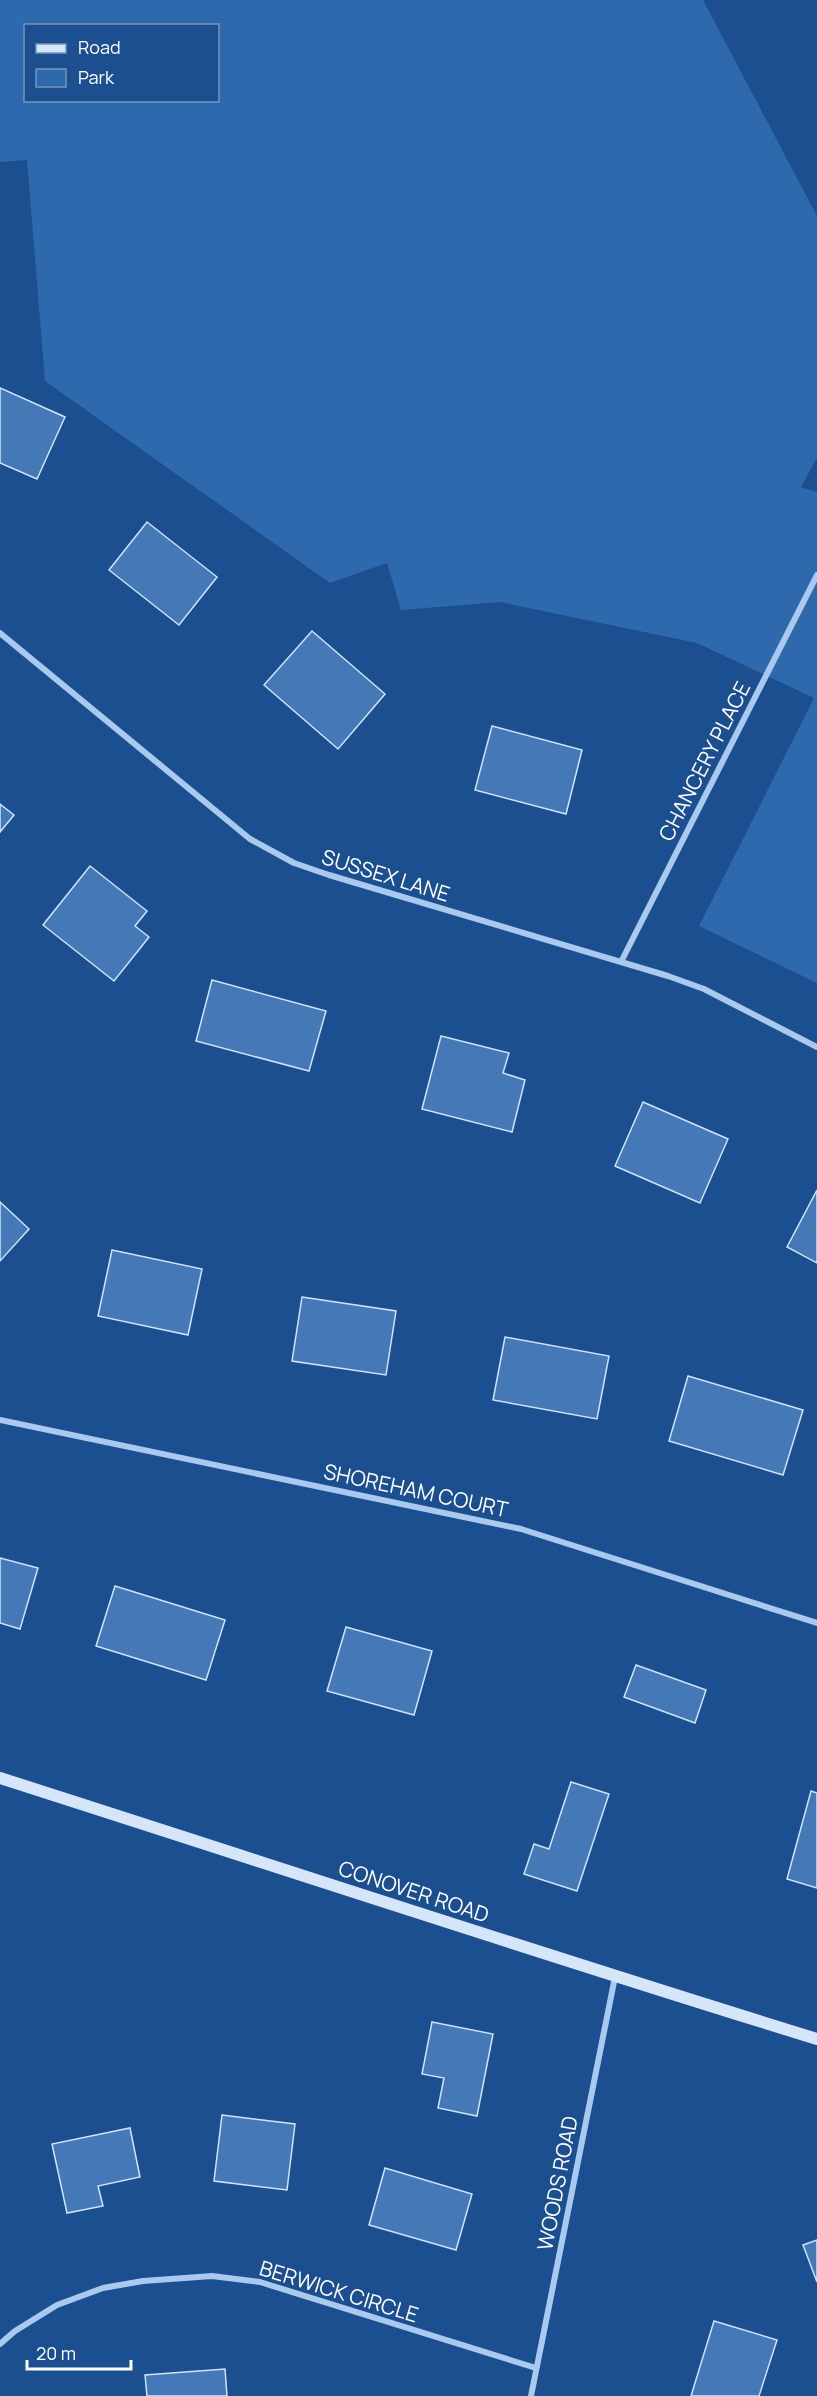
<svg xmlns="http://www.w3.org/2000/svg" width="817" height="2396" font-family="Manrope,sans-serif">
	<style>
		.green { fill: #2e69ad; fill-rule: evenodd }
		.building { fill: #4478b7; stroke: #cfe3fa; stroke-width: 1.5 }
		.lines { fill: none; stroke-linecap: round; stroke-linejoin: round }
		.street { stroke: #a9c9ee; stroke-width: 6 }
		.secondary { stroke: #d6e6fa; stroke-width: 12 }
		.labels { text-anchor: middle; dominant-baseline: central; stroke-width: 6; stroke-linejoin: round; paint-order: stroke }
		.street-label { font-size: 21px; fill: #fff; stroke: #1b4f8f }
	</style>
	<rect width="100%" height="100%" fill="#1b4f8f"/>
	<path class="green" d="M0 0H703L817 216V458L801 487 817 492V983L699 926 814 698 697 643 500 602 401 610 387 563 330 583 45 381 27 160 0 162ZM26 26H218V100H26Z"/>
	<g class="building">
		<polygon points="0,388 65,417 37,479 0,463"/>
		<polygon points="147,522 217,577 179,625 109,570"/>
		<polygon points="312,631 385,694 338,749 264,685"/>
		<polygon points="492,726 582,750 566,814 475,790"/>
		<polygon points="0,804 14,815 0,832"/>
		<polygon points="90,866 147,911 135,926 149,937 114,981 43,925"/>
		<polygon points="212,980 326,1011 309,1071 196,1041"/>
		<polygon points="441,1036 509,1053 503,1073 525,1080 512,1132 422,1109"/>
		<polygon points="643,1102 728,1139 700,1203 615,1166"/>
		<polygon points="817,1190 817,1263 787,1247"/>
		<polygon points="0,1202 29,1229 0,1261"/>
		<polygon points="112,1250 202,1269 188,1335 98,1316"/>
		<polygon points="302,1297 396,1311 386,1375 292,1361"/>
		<polygon points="505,1337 609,1356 597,1419 493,1400"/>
		<polygon points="688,1376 803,1410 783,1475 669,1441"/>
		<polygon points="0,1558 38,1568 20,1629 0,1623"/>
		<polygon points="115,1586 225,1620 206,1680 96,1646"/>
		<polygon points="346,1627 432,1651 414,1715 327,1691"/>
		<polygon points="636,1665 706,1690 695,1723 624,1697"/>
		<polygon points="571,1782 609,1794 577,1891 524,1874 534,1844 549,1849"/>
		<polygon points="811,1791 817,1793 817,1888 787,1879"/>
		<polygon points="432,2022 493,2034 477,2116 438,2108 444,2078 422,2074"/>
		<polygon points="222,2115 295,2124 287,2190 214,2181"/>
		<polygon points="130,2128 140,2177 98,2186 103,2206 67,2213 52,2144"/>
		<polygon points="385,2168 472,2194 456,2250 369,2225"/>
		<polygon points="817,2240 817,2282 803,2245"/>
		<polygon points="714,2321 777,2340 759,2396 691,2396"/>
		<polygon points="225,2369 227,2396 147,2396 145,2375"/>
	</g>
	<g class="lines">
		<g class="street">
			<polyline points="0,633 250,839 294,863 329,875 668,976 704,989 817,1047"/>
			<polyline points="621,962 817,575"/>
			<polyline points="0,1420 521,1529 817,1623"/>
			<polyline points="0,2344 15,2331 57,2305 103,2288 143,2281 212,2276 260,2282 536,2368"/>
			<polyline points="531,2396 615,1977"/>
		</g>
		<path class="secondary" d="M0 1778C272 1865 544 1955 817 2039"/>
	</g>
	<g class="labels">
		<g class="street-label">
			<text transform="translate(704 761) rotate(-63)">CHANCERY PLACE</text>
			<text transform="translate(386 875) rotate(17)">SUSSEX LANE</text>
			<text transform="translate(416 1490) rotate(12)">SHOREHAM COURT</text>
			<text transform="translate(414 1891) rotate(18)">CONOVER ROAD</text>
			<text transform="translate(557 2183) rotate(-79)">WOODS ROAD</text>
			<text transform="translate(339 2291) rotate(17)">BERWICK CIRCLE</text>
		</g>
	</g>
	<rect x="24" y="24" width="195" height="78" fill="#1b4f8f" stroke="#7695bc" stroke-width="1.5"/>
	<rect x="36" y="44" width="30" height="9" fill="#d6e6fa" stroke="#7695bc" stroke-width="1.5"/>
	<text x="78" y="54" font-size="18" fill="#ffffff">Road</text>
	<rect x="36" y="69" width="30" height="18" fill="#2e69ad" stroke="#7695bc" stroke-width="1.5"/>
	<text x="78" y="84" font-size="18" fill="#ffffff">Park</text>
	<path d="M27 2360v9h104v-9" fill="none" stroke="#ffffff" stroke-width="3"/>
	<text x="36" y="2360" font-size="18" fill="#ffffff" stroke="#1b4f8f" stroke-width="4.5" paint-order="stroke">20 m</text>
</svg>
